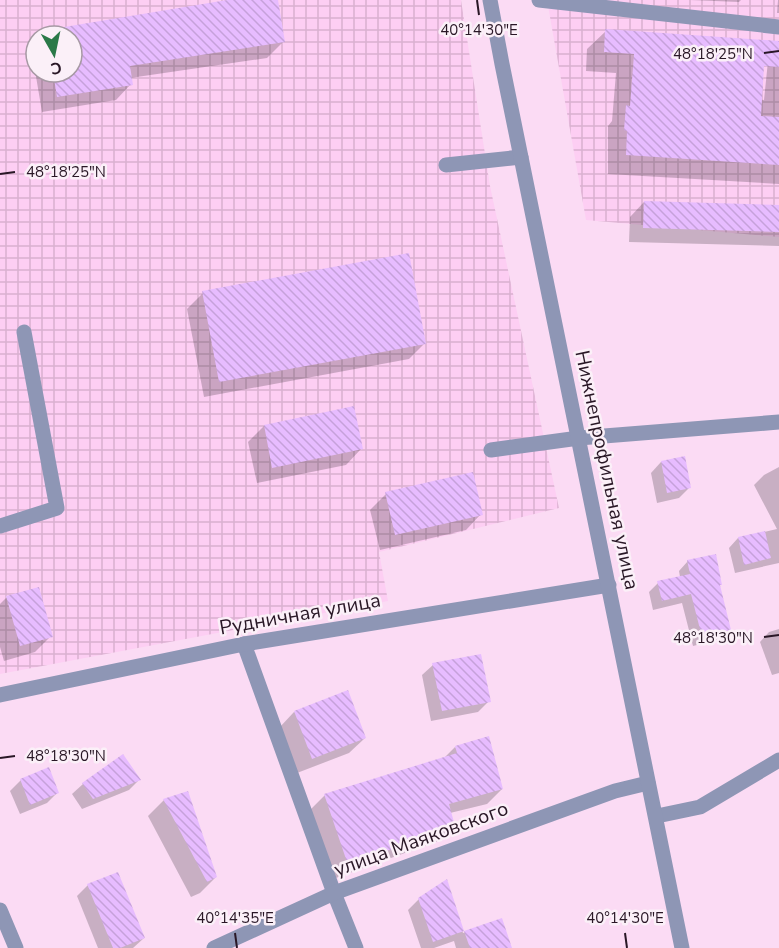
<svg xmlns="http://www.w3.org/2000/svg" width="779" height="948" font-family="'Nunito Sans',sans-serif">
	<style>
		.industrial { fill: url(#industrial-grid); fill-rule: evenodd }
		.shadow { fill: #0003 }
		.building { fill: url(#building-back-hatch) }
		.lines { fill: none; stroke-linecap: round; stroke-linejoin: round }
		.service { stroke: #8e96b5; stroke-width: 15 }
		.minor { stroke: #8e96b5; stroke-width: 15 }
		.tertiary { stroke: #8e96b5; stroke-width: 15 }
		.ticks { fill: none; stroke: #291726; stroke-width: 2 }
		.labels { text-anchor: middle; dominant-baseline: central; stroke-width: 5; stroke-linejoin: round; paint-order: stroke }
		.street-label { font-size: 20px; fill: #291726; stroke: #fbf0f8 }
		.ticks-label { font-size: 15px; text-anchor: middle; fill: #291726; stroke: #fbf0f8; stroke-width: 5; stroke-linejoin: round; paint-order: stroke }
	</style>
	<defs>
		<pattern id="industrial-grid" width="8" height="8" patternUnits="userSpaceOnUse" patternTransform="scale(1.5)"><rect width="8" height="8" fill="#fdcef3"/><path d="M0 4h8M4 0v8" fill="none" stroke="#d9b0d0"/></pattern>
		<pattern id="building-back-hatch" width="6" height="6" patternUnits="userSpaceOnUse" patternTransform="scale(1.5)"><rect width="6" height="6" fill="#e7bcff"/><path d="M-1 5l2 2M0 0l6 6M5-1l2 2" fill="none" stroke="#c6a1da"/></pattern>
	</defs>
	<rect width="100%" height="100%" fill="#fbdbf4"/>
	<g class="industrial">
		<path d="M0 0H461L490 186 559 508 379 552 388 601 0 674ZM36 36H72V72H36Z"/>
		<polygon points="547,0 779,0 779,237 586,220"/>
	</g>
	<g class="shadow">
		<polygon points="239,0 277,0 283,42 267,58 130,78 131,84 116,100 42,112 31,47 36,42 36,72 72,72 72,36 42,36 47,31"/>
		<polygon points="690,0 741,0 739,2"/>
		<polygon points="778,0 779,0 779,13 777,13"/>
		<polygon points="606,31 747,98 764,100 768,61 779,50 779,184 608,174 608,126 612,121 616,73 586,71 587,49"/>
		<polygon points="644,202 779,207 779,246 629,242 630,217"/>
		<polygon points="203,293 425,343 409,359 204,397 187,309"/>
		<polygon points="353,408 361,449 346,465 257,483 248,442 264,426"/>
		<polygon points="661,462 690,487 679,498 657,503 651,473"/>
		<polygon points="779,467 779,563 735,573 729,548 738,538 777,529 754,485 764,475"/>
		<polygon points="386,494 481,514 466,530 380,550 370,510"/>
		<polygon points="688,561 719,586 729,630 720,639 693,646 682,603 653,610 649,592 658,583 680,577 679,571"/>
		<polygon points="38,589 51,636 35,652 4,661 0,647 0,604 6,598"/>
		<polygon points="779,629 779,673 772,675 760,642 769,632"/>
		<polygon points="433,665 489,701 478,712 431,721 422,675"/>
		<polygon points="294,712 365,738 349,753 297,773 279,728"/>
		<polygon points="455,747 502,789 487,804 450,813 453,826 438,841 333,879 310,810 325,795 443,759"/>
		<polygon points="21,780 57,793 47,803 20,814 10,791"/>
		<polygon points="139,780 129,790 82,809 72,794 83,784"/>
		<polygon points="187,793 216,877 200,893 191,897 148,816 164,800"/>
		<polygon points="446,881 463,933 501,920 511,948 456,948 454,941 434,948 421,948 408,910 419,899"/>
		<polygon points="88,885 144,938 133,948 98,948 77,896"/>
	</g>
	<g class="building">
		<polygon points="227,0 278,0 285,42 130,66 133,85 57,97 53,72 72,72 72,36 47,36 46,30"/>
		<polygon points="605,29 779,41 779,67 764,66 761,116 779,117 779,165 626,155 627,131 624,130 626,105 630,106 634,54 604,52"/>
		<polygon points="644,201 779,205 779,232 643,228"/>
		<polygon points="409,253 426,344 219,382 202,291"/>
		<polygon points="354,406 363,449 272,468 264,425"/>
		<polygon points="685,456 691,488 667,493 661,461"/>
		<polygon points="473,472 483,515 395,535 385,492"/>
		<polygon points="765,531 771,558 744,565 738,537"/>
		<polygon points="716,554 722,585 720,585 731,630 702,637 691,594 662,601 657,581 690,574 687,560"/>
		<polygon points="39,587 53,637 20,646 6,596"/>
		<polygon points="481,654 491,702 442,711 432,663"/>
		<polygon points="348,690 366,738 312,759 294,711"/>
		<polygon points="489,736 503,789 449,804 455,826 348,865 324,794 457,753 455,746"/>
		<polygon points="123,754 141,780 93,799 82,783"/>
		<polygon points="49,767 59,793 30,805 20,779"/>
		<polygon points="188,791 217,877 207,882 163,799"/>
		<polygon points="118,872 145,938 120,948 113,948 87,884"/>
		<polygon points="447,879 464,931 433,942 418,898"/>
		<polygon points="502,918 512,948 470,948 464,931"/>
	</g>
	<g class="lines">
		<g class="service">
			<polyline points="539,0 779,27"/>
			<polyline points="446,165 521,157"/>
			<polyline points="491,450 579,438 779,422"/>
			<polyline points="0,526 57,508 24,332"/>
			<polyline points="657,816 700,807 779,760"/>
			<polyline points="334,893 356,948"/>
		</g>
		<g class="minor">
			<polyline points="244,644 334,893"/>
			<polyline points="0,695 244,644 609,585"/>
			<polyline points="0,910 16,948"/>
			<polyline points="214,948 334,893 615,791 648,783"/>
		</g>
		<polyline class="tertiary" points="490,0 502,64 682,948"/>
	</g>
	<path class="ticks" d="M477 0 479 15M764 53 779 51M0 174 15 172M764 637 779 635M0 758 15 756M235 933 237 948M625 933 627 948"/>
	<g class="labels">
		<g class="street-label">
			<text transform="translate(607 470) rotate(78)">Нижнепрофильная улица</text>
			<text transform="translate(300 614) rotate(-10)">Рудничная улица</text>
			<text transform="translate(421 839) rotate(-20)">улица Маяковского</text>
		</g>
	</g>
	<g class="ticks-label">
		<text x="479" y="35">40°14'30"E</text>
		<text x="713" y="59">48°18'25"N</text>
		<text x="66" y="177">48°18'25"N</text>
		<text x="713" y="643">48°18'30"N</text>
		<text x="66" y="761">48°18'30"N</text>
		<text x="235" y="923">40°14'35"E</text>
		<text x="625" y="923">40°14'30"E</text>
	</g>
	<g transform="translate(54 54) rotate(171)"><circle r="28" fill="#fbf0f8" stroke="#a799a4" stroke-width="1.5"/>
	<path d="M0-4.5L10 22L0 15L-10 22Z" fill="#2a7948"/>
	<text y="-9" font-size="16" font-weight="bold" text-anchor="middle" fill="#291726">С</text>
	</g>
</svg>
